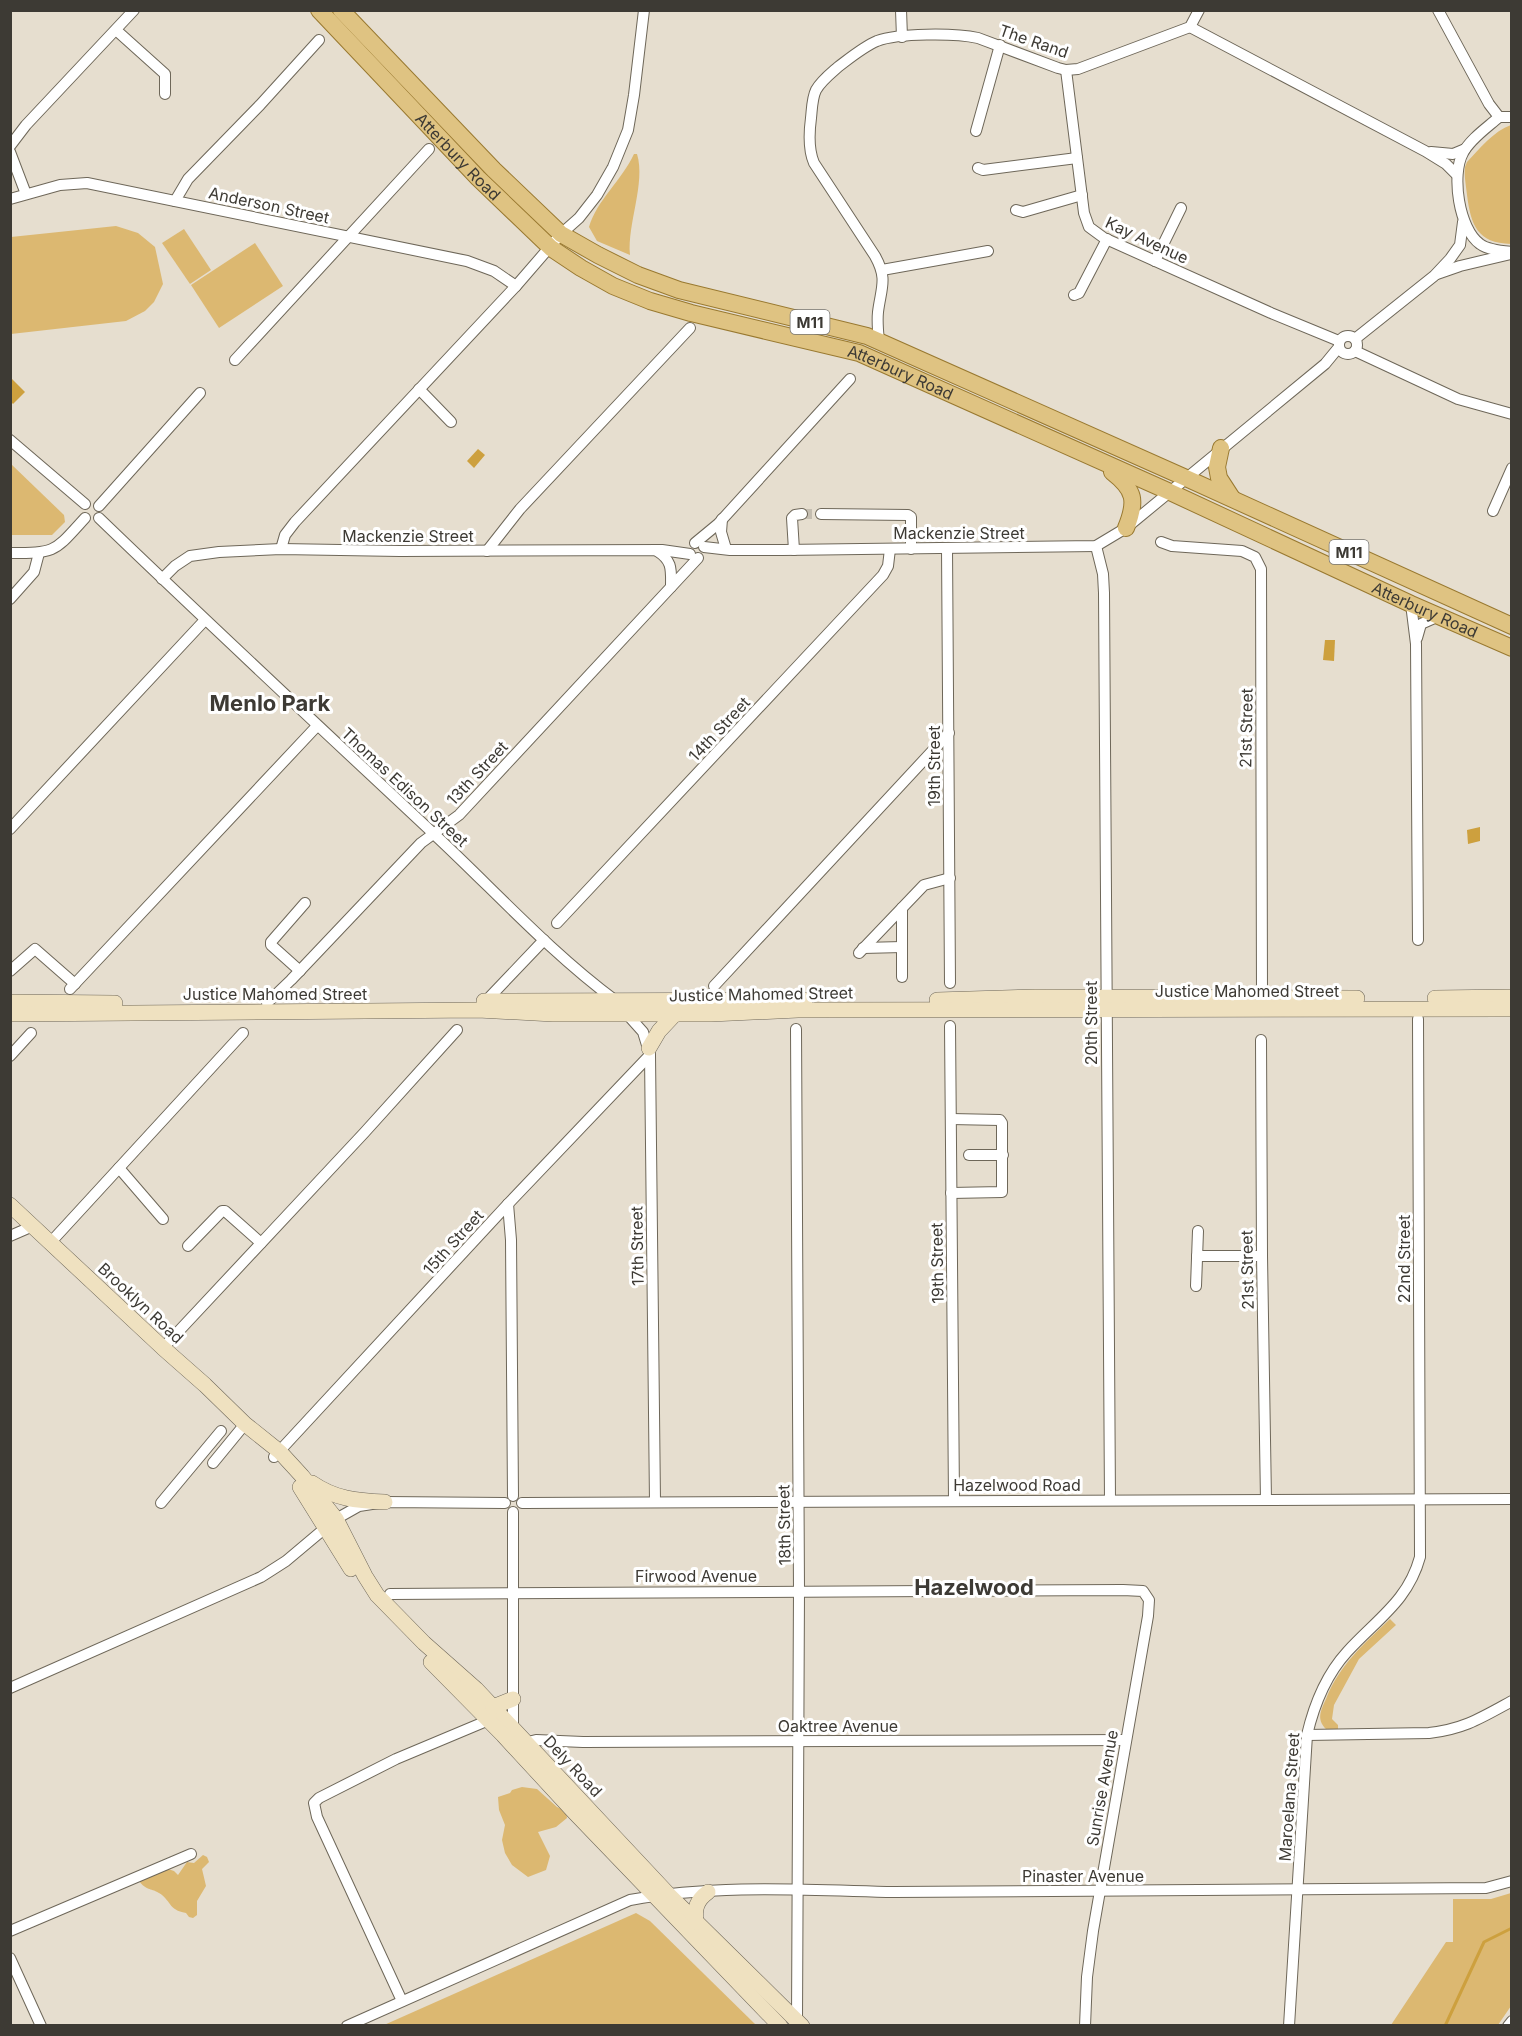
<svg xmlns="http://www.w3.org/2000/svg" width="1522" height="2036" font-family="Inter,sans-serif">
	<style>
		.green { fill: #dcb871 }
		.water { fill: #cda03e }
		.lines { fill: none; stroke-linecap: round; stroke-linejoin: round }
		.stream { stroke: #cda03e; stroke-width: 3 }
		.street-tunnel { stroke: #c4bdb0; stroke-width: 10; stroke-dasharray: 10 5; stroke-linecap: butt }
		.street-casing { stroke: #6e6759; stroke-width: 12 }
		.secondary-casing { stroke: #6e6759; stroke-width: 16 }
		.primary-casing { stroke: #997930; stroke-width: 18 }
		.street { stroke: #fff; stroke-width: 10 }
		.secondary { stroke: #efe1c0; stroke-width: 15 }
		.primary { stroke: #dfc382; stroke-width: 16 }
		.labels { text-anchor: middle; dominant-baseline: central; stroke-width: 6; stroke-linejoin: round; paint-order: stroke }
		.shield { fill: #fff; stroke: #777571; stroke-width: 1.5 }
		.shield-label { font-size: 15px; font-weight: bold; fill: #3d3a34 }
		.street-label { font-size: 16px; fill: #3d3a34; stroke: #fff }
		.district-label { font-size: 22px; font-weight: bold; fill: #3d3a34; stroke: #fff }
	</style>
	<rect width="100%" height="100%" fill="#e6decf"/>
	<g class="green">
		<path d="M1511 125 1512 213 1510 215 1511 244C1477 243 1471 225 1467 195 1466 185 1464 176 1465 167L1467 162C1480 148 1494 131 1511 125Z"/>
		<path d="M634 154H637C646 183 627 224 630 255L597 241 589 227C597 200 622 180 634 154Z"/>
		<polygon points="116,226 138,233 155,247 163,284 154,302 145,311 126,321 11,334 11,237"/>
		<polygon points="184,229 211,270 190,284 162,243"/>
		<polygon points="255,243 283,286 219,328 191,285"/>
		<polygon points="11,464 64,515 65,522 52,535 11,535"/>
		<path d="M1390 1619 1396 1625 1359 1659 1334 1705 1332 1719 1338 1725V1729H1326C1316 1719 1321 1710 1326 1699 1340 1664 1363 1645 1390 1619Z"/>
		<polygon points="522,1787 537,1789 557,1807 566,1811 567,1818 556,1827 538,1832 550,1856 546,1870 528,1877 512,1865 505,1853 502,1840 505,1825 499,1810 498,1797 510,1793 512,1790"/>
		<path d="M203 1855 207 1857 209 1862 202 1869 206 1886 197 1901V1915L193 1918 189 1917 186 1913C168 1910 171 1900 159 1893 149 1887 148 1892 138 1880L168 1869 174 1871 178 1875 187 1862 194 1863Z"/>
		<polygon points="1511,1893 1511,2006 1498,2025 1391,2025 1446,1942 1453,1942 1453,1899 1491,1899"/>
		<polygon points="636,1913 650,1921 756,2025 384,2025"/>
	</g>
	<g class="water">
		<polygon points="11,378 25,392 13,404 11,402"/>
		<polygon points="478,449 485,455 474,468 467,461"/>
		<polygon points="1325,640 1335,640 1334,661 1323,660"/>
		<polygon points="1480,827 1480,841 1468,844 1467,830"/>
	</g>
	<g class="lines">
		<polyline class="stream" points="1445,2026 1484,1942 1512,1928"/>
		<polyline class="street-tunnel" points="802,514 821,514"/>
		<g class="street-casing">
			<g id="street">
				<polyline points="901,10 902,37"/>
				<polyline points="1438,10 1489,104 1499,117"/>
				<polyline points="1190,27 1425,151 1446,164 1456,174"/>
				<polyline points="116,30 165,74 165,94"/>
				<polyline points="1066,70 1084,213 1089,227 1104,238 1271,313 1339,341"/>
				<path d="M1512 117H1499C1488 127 1470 139 1463 153 1451 175 1459 229 1480 244 1488 250 1502 251 1512 252"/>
				<polyline points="976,131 1000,45"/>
				<polyline points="10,146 26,125 134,10"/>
				<polyline points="10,152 26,194"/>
				<polyline points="1431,152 1453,154 1465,149"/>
				<polyline points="978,168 983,170 1077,158"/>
				<polyline points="10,199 60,185 87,183 467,261 494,271 516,286"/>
				<polyline points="175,201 188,179 260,105 319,40"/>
				<polyline points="1016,210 1023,212 1082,195"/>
				<polyline points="1155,261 1181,208"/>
				<polyline points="882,270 988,251"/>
				<polyline points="1437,274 1460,266 1511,254"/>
				<polyline points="1074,295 1079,293 1107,239"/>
				<circle cx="1348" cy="345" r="9"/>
				<polyline points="1355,339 1434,276 1450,259 1460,245 1463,222"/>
				<path d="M879 341C878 332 877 322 878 312 881 288 888 279 875 256L814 163C808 149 809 133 811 118 812 109 812 98 816 90 821 81 830 74 838 67 850 58 863 47 877 41 898 33 955 33 978 38L1058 68 1066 70 1078 69 1190 27 1199 10"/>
				<polyline points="1355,351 1458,399 1512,414"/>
				<polyline points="235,360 429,149"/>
				<polyline points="419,389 451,422"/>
				<polyline points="10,440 85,504"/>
				<polyline points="99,506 200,393"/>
				<polyline points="1493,511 1512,468"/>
				<polyline points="821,514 908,515 911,517 911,549"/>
				<path d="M99 518C210 625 323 730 435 835 495 891 550 952 616 1001"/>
				<polyline points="722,519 721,532 726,549"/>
				<polyline points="1161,542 1172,546 1242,551 1255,557 1261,569 1262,997"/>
				<polyline points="695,543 718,524 850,379"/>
				<polyline points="1096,546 1103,574 1104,593 1110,1500"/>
				<polyline points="704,547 730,550 783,550 1096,546 1126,528 1325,364 1339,347"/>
				<polyline points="947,548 950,983"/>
				<polyline points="281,549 285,535 295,522 516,286 561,234 579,218 597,195 613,167 628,130 634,95 644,10"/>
				<polyline points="794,550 792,518 795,515 802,514"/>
				<polyline points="487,551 520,509 690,328"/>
				<path d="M657 551C673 561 671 570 671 587"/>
				<path d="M10 553C57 553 54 552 85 518"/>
				<polyline points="162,579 175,566 190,556 219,552 281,549 400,551 662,550 690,554"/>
				<polyline points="10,599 34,572 39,553"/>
				<polyline points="1411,604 1416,644 1418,940"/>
				<polyline points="1417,638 1421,624 1439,616"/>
				<polyline points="10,829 204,621"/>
				<polyline points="557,923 883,575 888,566 890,549"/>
				<polyline points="863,948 902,947"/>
				<polyline points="859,953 924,885 950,878"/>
				<polyline points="10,971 35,949 75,984"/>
				<polyline points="300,971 271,945 271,942 305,903"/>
				<polyline points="902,977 902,908"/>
				<polyline points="714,986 949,733"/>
				<polyline points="70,989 317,726"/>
				<polyline points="486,1001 544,940"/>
				<polyline points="267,1003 291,980 421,843 459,815 698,558"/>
				<polyline points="626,1013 643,1032 650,1055 655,1502"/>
				<polyline points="950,1026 954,1500"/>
				<polyline points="796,1029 799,1590 797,2021"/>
				<polyline points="1261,1040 1262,1256 1266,1500"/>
				<polyline points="10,1056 31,1033"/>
				<polyline points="951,1119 1000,1120 1002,1123 1002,1192 951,1193"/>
				<polyline points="969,1155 1003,1155"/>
				<polyline points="119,1168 163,1219"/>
				<polyline points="508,1204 511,1240 513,1496"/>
				<polyline points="10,1236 33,1226"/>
				<polyline points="50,1243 243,1033"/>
				<polyline points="188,1246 222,1211 225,1211 261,1243"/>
				<polyline points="1197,1256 1262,1256"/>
				<polyline points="1196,1286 1198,1231"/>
				<polyline points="163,1348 364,1133 457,1030"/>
				<polyline points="274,1457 508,1204 650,1055"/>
				<polyline points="213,1463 245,1424"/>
				<polyline points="161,1503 221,1431"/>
				<polyline points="522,1503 1512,1499"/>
				<polyline points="390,1594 1123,1590 1143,1591 1149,1600 1148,1616 1093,1931 1087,1977 1085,2026"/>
				<polyline points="10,1688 261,1577 286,1561 336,1519 359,1506 385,1502 505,1503"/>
				<polyline points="513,1728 513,1512"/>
				<path d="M1307 1735 1429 1733C1464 1729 1481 1718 1512 1701"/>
				<polyline points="530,1746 532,1741 536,1740 583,1742 1126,1740"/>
				<polyline points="10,1931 191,1854"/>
				<polyline points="10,1958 41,2026"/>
				<polyline points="402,2001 317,1817 314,1803 319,1798 396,1759 489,1720"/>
				<path d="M347 2026 630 1900C717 1884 806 1890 894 1892L1486 1888 1512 1881"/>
				<path d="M1289 2026 1307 1735C1314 1705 1326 1675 1347 1652 1377 1619 1408 1601 1420 1557L1418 1019"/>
				<polyline points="1508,2026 1512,2021"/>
			</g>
		</g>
		<g class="secondary-casing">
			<g id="secondary">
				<polyline points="1435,998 1512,997"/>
				<polyline points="937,1000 1035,997 1357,998"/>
				<polyline points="484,1001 805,1000"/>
				<polyline points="10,1002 115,1003"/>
				<polyline points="10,1014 478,1010 553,1014 711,1014 798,1010 1512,1009"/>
				<polyline points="649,1048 659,1031 675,1014"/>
				<polyline points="10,1205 163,1348 205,1385 245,1424 280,1452 302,1476 336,1519 365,1576 377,1595 424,1643 476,1689 668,1894 802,2026"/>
				<path d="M312 1483C335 1499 357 1501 385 1502"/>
				<polyline points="300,1487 351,1569"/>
				<polyline points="431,1662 503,1735 575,1813 780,2026"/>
				<polyline points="493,1707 513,1699"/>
				<path d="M696 1922C694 1908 697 1900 708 1892"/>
			</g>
		</g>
		<g class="primary-casing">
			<g id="primary">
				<path id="s1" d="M319 10 478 178 551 248 581 268 613 286 650 301 691 313 859 353 1170 492 1411 604 1512 648"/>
				<polyline points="341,10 494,170 561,234 598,255 638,275 679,290 867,336 1186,478 1512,626"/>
				<polyline points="1221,448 1217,467 1219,478 1232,498"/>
				<path d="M1112 472C1135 490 1137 501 1126 528"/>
			</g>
		</g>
		<use href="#street" class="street"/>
		<use href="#secondary" class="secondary"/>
		<use href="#primary" class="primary"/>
	</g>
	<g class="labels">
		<g class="shield">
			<rect x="790.5" y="310" width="39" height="24" rx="4.5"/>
			<rect x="1329.5" y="540" width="39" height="24" rx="4.5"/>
		</g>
		<g class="shield-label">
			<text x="810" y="322">M11</text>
			<text x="1349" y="552">M11</text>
		</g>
		<g class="street-label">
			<text transform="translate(1034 41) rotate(19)">The Rand</text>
			<text stroke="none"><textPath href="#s1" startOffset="202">Atterbury Road</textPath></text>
			<text transform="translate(269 205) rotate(12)">Anderson Street</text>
			<text transform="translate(1147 240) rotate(25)">Kay Avenue</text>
			<text stroke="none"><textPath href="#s1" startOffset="706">Atterbury Road</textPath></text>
			<text x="959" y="533">Mackenzie Street</text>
			<text x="408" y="536">Mackenzie Street</text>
			<text stroke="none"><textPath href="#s1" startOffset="1282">Atterbury Road</textPath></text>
			<text transform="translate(1246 728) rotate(-89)">21st Street</text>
			<text transform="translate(719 729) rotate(-47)">14th Street</text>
			<text transform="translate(934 766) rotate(-90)">19th Street</text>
			<text transform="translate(477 773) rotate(-47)">13th Street</text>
			<text transform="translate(405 787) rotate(43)">Thomas Edison Street</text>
			<text x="1247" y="991">Justice Mahomed Street</text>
			<text x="275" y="994">Justice Mahomed Street</text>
			<text transform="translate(761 994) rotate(-1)">Justice Mahomed Street</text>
			<text transform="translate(1091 1023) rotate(-90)">20th Street</text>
			<text transform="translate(453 1242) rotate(-48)">15th Street</text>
			<text transform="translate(637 1246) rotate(-91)">17th Street</text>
			<text transform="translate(1404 1259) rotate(-90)">22nd Street</text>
			<text transform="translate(937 1263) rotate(-91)">19th Street</text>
			<text transform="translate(1247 1270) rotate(-91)">21st Street</text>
			<text transform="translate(141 1303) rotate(43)">Brooklyn Road</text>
			<text x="1017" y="1485">Hazelwood Road</text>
			<text transform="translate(784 1525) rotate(-91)">18th Street</text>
			<text x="696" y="1576">Firwood Avenue</text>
			<text x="838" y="1726">Oaktree Avenue</text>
			<text transform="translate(573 1766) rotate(47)">Dely Road</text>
			<text transform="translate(1102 1788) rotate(-80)">Sunrise Avenue</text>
			<text transform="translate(1289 1797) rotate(-86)">Maroelana Street</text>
			<text x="1083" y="1876">Pinaster Avenue</text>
		</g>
		<g class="district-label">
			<text x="270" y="703">Menlo Park</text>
			<text x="974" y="1587">Hazelwood</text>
		</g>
	</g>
	<rect width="1522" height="2036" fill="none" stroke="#3d3a34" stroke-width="24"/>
</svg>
